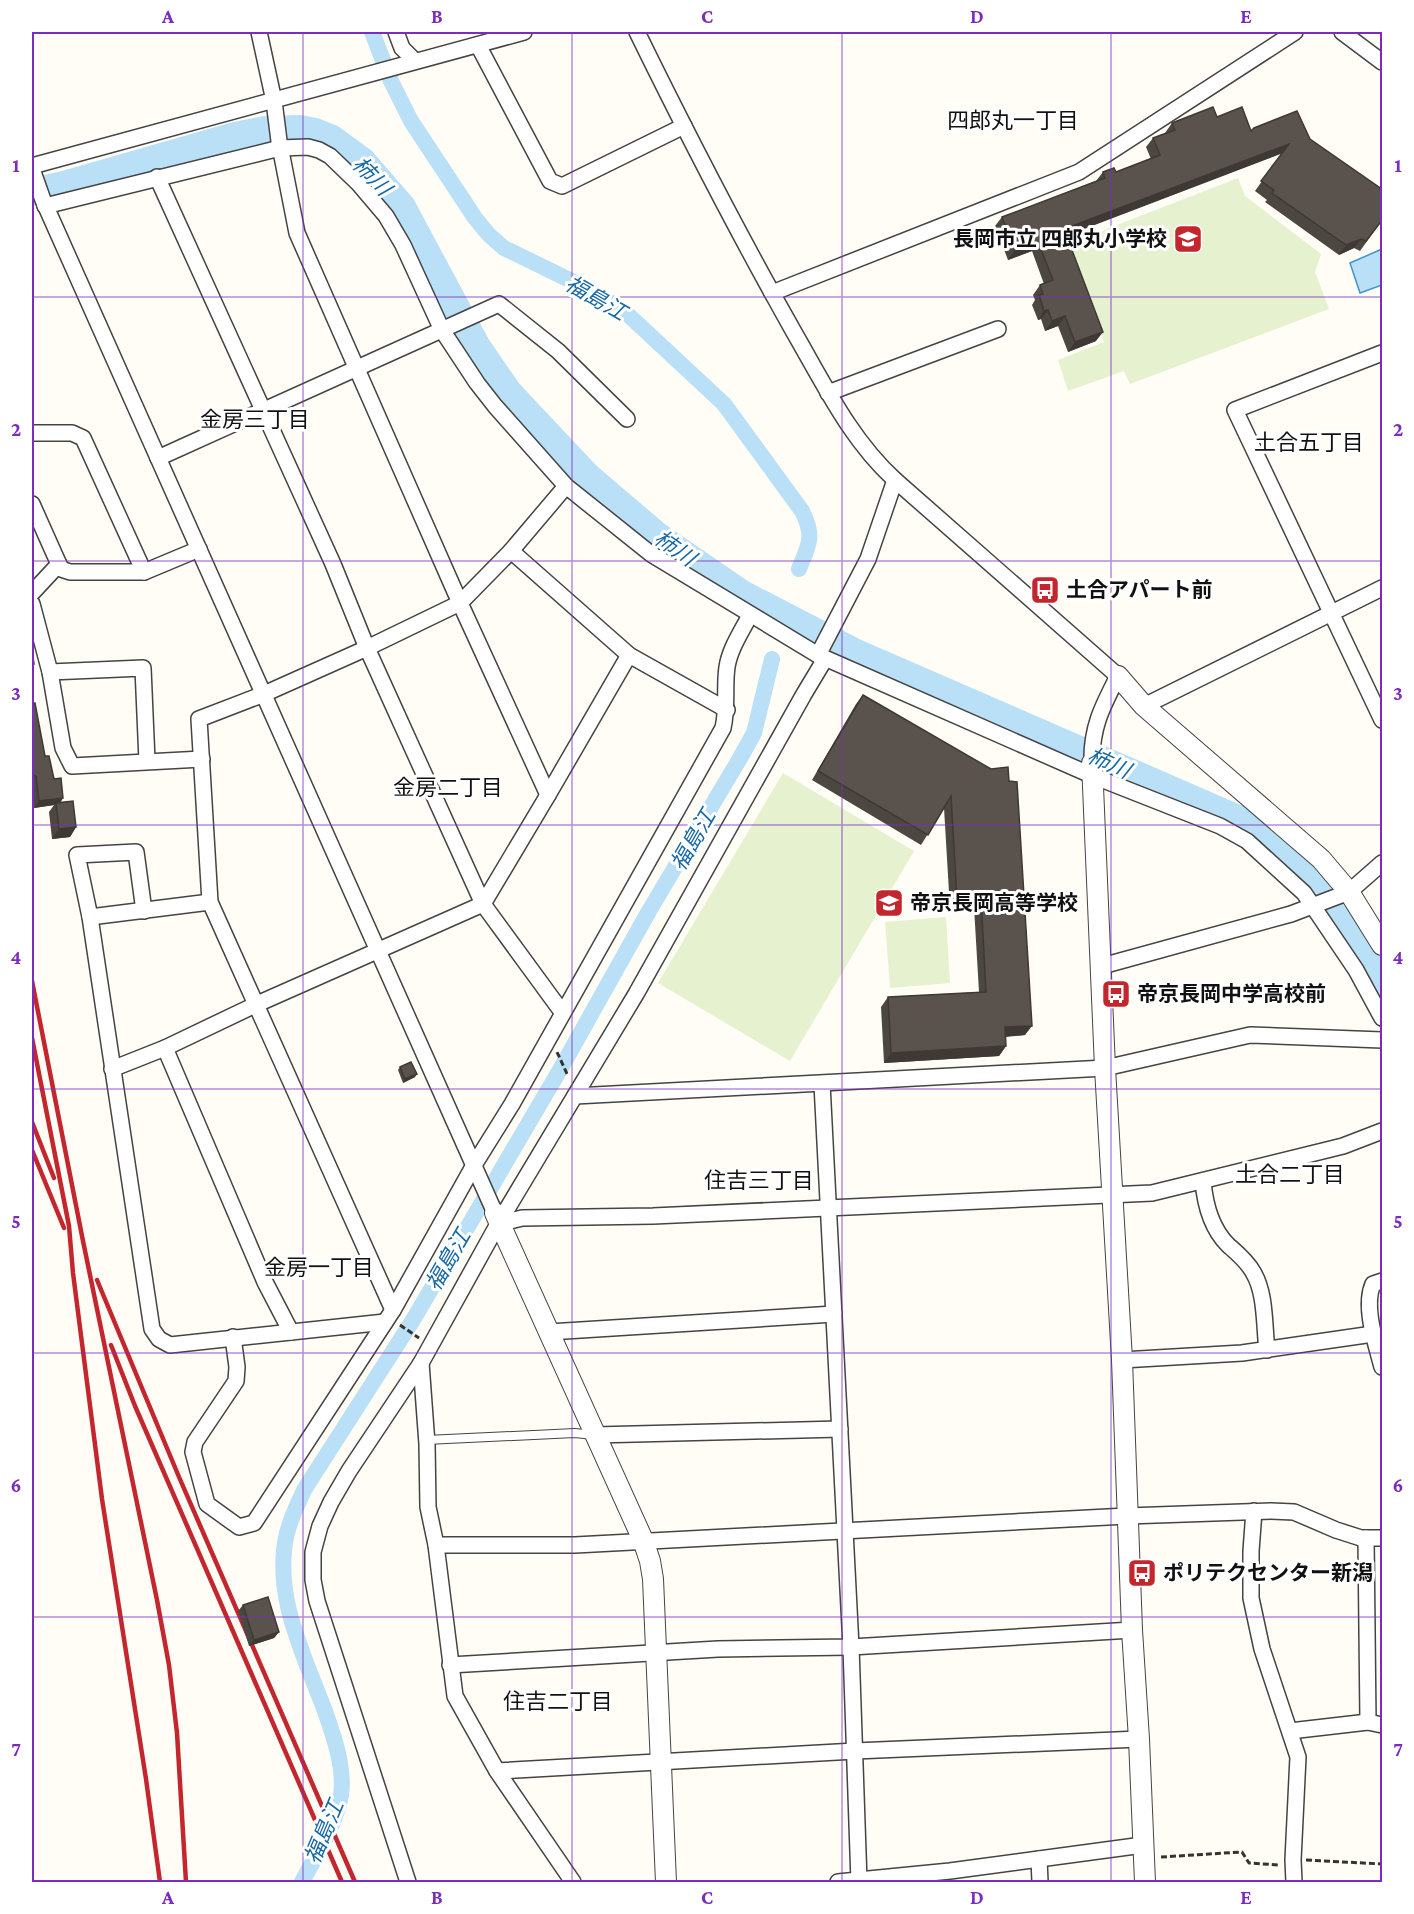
<svg xmlns="http://www.w3.org/2000/svg" width="1414" height="1914" font-family="'Crimson Pro','Noto Sans JP',serif">
	<style>
		.pitch { fill: #e6f2cf }
		.water { fill: #b9e0f7; stroke: #3f96cf; stroke-width: 1.5 }
		.lines { fill: none; stroke-linecap: round; stroke-linejoin: round }
		.canal { stroke: #b9e0f7; stroke-width: 16 }
		.river { stroke: #b9e0f7; stroke-width: 28 }
		.service-casing { stroke: #444; stroke-width: 10 }
		.minor-casing { stroke: #444; stroke-width: 18 }
		.tertiary-casing { stroke: #444; stroke-width: 22 }
		.path { stroke: #333; stroke-width: 3; stroke-dasharray: 6 3; stroke-linecap: butt }
		.service { stroke: #fff; stroke-width: 8 }
		.minor { stroke: #fff; stroke-width: 15 }
		.tertiary { stroke: #fff; stroke-width: 20 }
		.rail { stroke: #c4262e; stroke-width: 4.5 }
		.wall { fill: #4d4742 }
		.shaded-wall { fill: #3f3936 }
		.building { fill: #5a524d; stroke: #3f3936; stroke-width: 1.5 }
		.grid { fill: none; stroke: #7b2cbf; stroke-width: 1.5; stroke-opacity: 0.55 }
		.labels { text-anchor: middle; dominant-baseline: central; stroke-width: 6; stroke-linejoin: round; paint-order: stroke }
		.poi-label { font-size: 21px; font-weight: bold; fill: #111; stroke: #fff; text-anchor: start }
		.neighbourhood-label { font-size: 22px; fill: #111; stroke: #fff }
		.water-label { font-size: 22px; font-style: italic; fill: #1768a6; stroke: #fff }
		.neatline { fill: none; stroke: #7b2cbf; stroke-width: 2 }
		.grid-label { font-size: 20px; text-anchor: middle; font-weight: bold; fill: #7b2cbf }
	</style>
	<rect width="100%" height="100%" fill="#fffdf5"/>
	<g class="pitch">
		<polygon points="1238,178 1245,196 1321,254 1315,272 1329,309 1130,384 1124,371 1068,391 1058,360 1104,342 1068,244"/>
		<polygon points="783,773 914,851 790,1061 658,983"/>
		<polygon points="946,917 950,983 890,988 885,922"/>
	</g>
	<polygon class="water" points="1382,249 1382,285 1360,293 1350,263"/>
	<g class="lines">
		<g class="canal">
			<path d="M372 32 391 81 411 121 475 218 489 235 504 248 586 288 622 309 724 404 802 511C815 537 809 544 799 569"/>
			<path d="M302 1882C316 1855 336 1825 341 1795 345 1769 334 1737 326 1714 305 1657 272 1595 287 1533 291 1517 298 1504 304 1490L413 1320 561 1068 649 911 739 760 754 733 772 659"/>
		</g>
		<path class="river" d="M32 192 64 185 235 136 265 130 300 129 315 132 332 139 362 161 402 207 477 347 508 392 588 477 656 535 742 594 854 652 1238 819C1269 839 1298 861 1321 891 1344 921 1363 955 1382 988"/>
		<g class="service-casing">
			<polyline id="service" points="426,1440 575,1433 593,1435"/>
		</g>
		<g class="minor-casing">
			<g id="minor">
				<polyline points="259,32 274,101 279,141 297,233 460,603 548,795"/>
				<polyline points="396,32 402,48 415,61"/>
				<path d="M637 32C687 134 739 235 795 334 825 386 851 440 895 480L1118 676C1102 707 1091 728 1092 763"/>
				<polyline points="1342,32 1382,62"/>
				<polyline points="478,45 550,181 562,186 684,126"/>
				<polyline points="32,166 524,32"/>
				<polyline points="32,169 43,200 495,1213"/>
				<polyline points="157,177 333,564 367,648 483,904 562,1012"/>
				<polyline points="45,206 280,148 308,147 319,150 330,156 358,183 386,216 403,245 442,330 477,383 495,406 566,486 651,554 818,655 1093,776 1220,826 1247,841 1304,893 1356,970 1382,1018"/>
				<polyline points="772,293 1079,172 1295,32"/>
				<polyline points="1382,353 1235,410 1382,720"/>
				<polyline points="828,393 998,329"/>
				<polyline points="32,433 72,433 83,438 144,572"/>
				<polyline points="158,458 499,304 558,351 627,419"/>
				<polyline points="32,504 61,569 70,572 144,572 199,549"/>
				<polyline points="511,551 629,655 727,710"/>
				<polyline points="32,593 59,564"/>
				<polyline points="32,604 50,672 63,748 72,766 202,759"/>
				<polyline points="818,655 868,559 895,480"/>
				<polyline points="50,672 143,668 147,761"/>
				<polyline points="1144,706 1382,588"/>
				<polyline points="144,911 136,852 77,855 90,917 152,1329 159,1339 170,1345 385,1322"/>
				<polyline points="90,917 210,902"/>
				<polyline points="1102,966 1291,914 1349,892 1382,863"/>
				<polyline points="165,1048 265,1282 291,1332"/>
				<polyline points="112,1069 165,1048 255,1005 483,904 548,795 629,655"/>
				<polyline points="822,1084 851,1647 859,1882"/>
				<polyline points="575,1096 1105,1068 1250,1035 1382,1040"/>
				<path d="M1203 1181C1205 1205 1211 1228 1228 1245 1237 1253 1247 1261 1253 1272 1266 1293 1264 1326 1267 1350"/>
				<polyline points="498,1224 522,1218 653,1216 1152,1193 1343,1146 1382,1131"/>
				<path d="M1382 1281 1373 1284C1363 1306 1376 1344 1382 1367"/>
				<polyline points="393,1310 210,902 199,719 264,694 367,648 460,603 511,551 566,486"/>
				<polyline points="549,1332 834,1314"/>
				<path d="M233 1337 237 1367 236 1381 195 1442 193 1452 207 1504 239 1527 254 1523 393 1310 474 1165 512 1104 723 728C728 706 724 687 727 667 730 648 742 631 750 615"/>
				<polyline points="1122,1360 1242,1353 1373,1334"/>
				<polyline points="421,1363 427,1444 428,1507 436,1545 455,1696 497,1771 573,1882"/>
				<polyline points="595,1435 840,1429"/>
				<polyline points="1254,1511 1251,1551 1251,1598 1262,1649 1298,1757 1293,1860 1294,1882"/>
				<polyline points="1366,1538 1368,1722"/>
				<polyline points="436,1545 575,1545 1127,1516 1271,1511 1294,1512 1336,1530 1361,1538 1382,1538"/>
				<polyline points="450,1665 718,1649 851,1647 1132,1630"/>
				<polyline points="1290,1731 1368,1722 1382,1725"/>
				<polyline points="497,1771 855,1751 1139,1739"/>
				<polyline points="1039,1859 1040,1882"/>
				<polyline points="408,1882 317,1601 313,1580 313,1552 320,1526 331,1502 349,1471 421,1363 498,1224 636,994 804,694 825,659"/>
				<polyline points="838,1882 950,1871 1143,1845"/>
			</g>
		</g>
		<g class="tertiary-casing">
			<g id="tertiary">
				<polyline points="1118,676 1144,706 1321,859 1349,892 1382,945"/>
				<polyline points="1092,763 1105,1068 1122,1360 1132,1630 1139,1739 1145,1882"/>
				<polyline points="495,1213 643,1540 650,1561 653,1579 666,1882"/>
			</g>
		</g>
		<g class="path">
			<polyline points="557,1052 568,1076"/>
			<polyline points="400,1325 419,1338"/>
			<polyline points="1161,1857 1242,1852 1249,1863 1279,1865"/>
			<polyline points="1306,1860 1382,1864"/>
		</g>
		<use href="#service" class="service"/>
		<use href="#minor" class="minor"/>
		<use href="#tertiary" class="tertiary"/>
		<g class="rail">
			<polyline points="32,981 83,1241 157,1600 169,1665 177,1733 186,1882"/>
			<polyline points="32,1038 69,1226 73,1273 102,1499 146,1779 160,1882"/>
			<polyline points="32,1122 54,1178"/>
			<polyline points="32,1150 64,1228"/>
			<polyline points="97,1280 179,1477 355,1882"/>
			<polyline points="111,1345 135,1406 342,1882"/>
		</g>
	</g>
	<g class="wall">
		<polygon points="1217,117 1251,131 1310,139 1381,213 1383,219 1360,251 1354,248 1339,255 1265,202 1267,200 1255,191 1282,153 1067,235 1096,341 1068,352 1058,326 1045,331 1041,319 1038,320 1032,305 1035,300 1033,295 1040,285 1044,284 1032,251 1008,260 995,226 1002,217 1096,181 1103,172 1116,172 1151,159 1146,147 1153,138 1165,133 1172,123"/>
		<polygon points="863,695 991,769 1025,1035 1005,1037 1006,1046 999,1056 884,1063 881,1007 888,997 979,992 974,907 950,909 944,808 921,845 812,780 856,704"/>
		<polygon points="32,697 45,756 63,798 60,802 76,827 70,837 52,839 49,812 54,805 34,808 32,786"/>
		<polygon points="400,1067 415,1077 403,1083 398,1070"/>
		<polygon points="243,1605 279,1632 274,1638 249,1646 238,1611"/>
	</g>
	<g class="shaded-wall">
		<polygon points="1289,144 1283,153 1058,239 1064,229"/>
		<polygon points="1361,239 1354,248 1339,255 1346,245"/>
		<polygon points="1038,242 1032,251 1008,260 1015,250"/>
		<polygon points="1048,310 1041,319 1038,320 1044,311"/>
		<polygon points="1065,316 1058,326 1045,331 1052,321"/>
		<polygon points="1103,332 1096,341 1068,352 1075,342"/>
		<polygon points="63,798 59,805 56,803 54,805 34,808 39,801"/>
		<polygon points="76,827 70,837 52,839 59,829"/>
		<polygon points="981,898 974,907 950,909 957,899"/>
		<polygon points="1032,1026 1025,1035 998,1037 1005,1027"/>
		<polygon points="1006,1046 999,1056 884,1063 891,1053"/>
		<polygon points="417,1074 415,1077 403,1083 405,1079"/>
		<polygon points="279,1632 274,1638 249,1646 254,1640"/>
	</g>
	<g class="building">
		<polygon points="1213,107 1217,117 1242,107 1251,131 1254,128 1297,111 1310,139 1383,190 1383,211 1381,213 1383,215 1383,219 1366,241 1361,239 1346,245 1272,193 1274,190 1261,181 1289,144 1064,229 1103,332 1075,342 1065,316 1052,321 1048,310 1044,311 1039,295 1043,294 1040,285 1053,280 1038,242 1015,250 1002,217 1105,178 1103,172 1114,168 1116,172 1160,155 1153,138 1175,130 1172,123"/>
		<polygon points="32,651 34,664 32,664"/>
		<polygon points="863,695 991,769 1008,767 1009,781 1017,782 1032,1026 1005,1027 1006,1046 891,1053 888,997 986,992 981,898 957,899 951,796 928,835 818,771"/>
		<polygon points="32,697 33,703 35,703 45,756 49,756 54,779 61,778 63,798 39,801 36,776 32,776"/>
		<polygon points="73,801 76,827 59,829 56,803"/>
		<polygon points="411,1062 417,1074 405,1079 400,1067"/>
		<polygon points="268,1597 279,1632 254,1640 243,1605"/>
	</g>
	<path class="grid" d="M303 32V1882M572 32V1882M842 32V1882M1111 32V1882M32 297H1382M32 561H1382M32 825H1382M32 1089H1382M32 1353H1382M32 1617H1382"/>
	<defs>
		<g id="school-square" transform="scale(1.5)"><rect x="-9" y="-9" width="18" height="18" rx="4" fill="#c4262e" stroke="#fff"/><path d="M0-5L7-2L0 1L-7-2ZM-4 1L0 2.5L4 1V4Q0 6-4 4Z" fill="#fff"/></g>
		<g id="bus-square" transform="scale(1.5)"><rect x="-9" y="-9" width="18" height="18" rx="4" fill="#c4262e" stroke="#fff"/><path d="M-5-6H5V4H4V6H2V4H-2V6H-4V4H-5ZM-3.5-4V0h7V-4ZM-3.5 1.2v1.5H-2V1.2ZM2 1.2v1.5H3.5V1.2Z" fill="#fff"/></g>
	</defs>
	<g fill-rule="evenodd">
		<use href="#school-square" x="1188" y="239"/>
		<use href="#bus-square" x="1045" y="590"/>
		<use href="#school-square" x="889" y="903"/>
		<use href="#bus-square" x="1116" y="994"/>
		<use href="#bus-square" x="1142" y="1573"/>
	</g>
	<g class="labels">
		<g class="poi-label">
			<text x="1167" y="239" text-anchor="end">長岡市立 四郎丸小学校</text>
			<text x="1066" y="590">土合アパート前</text>
			<text x="910" y="903">帝京長岡高等学校</text>
			<text x="1137" y="994">帝京長岡中学高校前</text>
			<text x="1163" y="1573">ポリテクセンター新潟</text>
		</g>
		<g class="neighbourhood-label">
			<text x="1013" y="120">四郎丸一丁目</text>
			<text x="255" y="419">金房三丁目</text>
			<text x="1309" y="442">土合五丁目</text>
			<text x="448" y="787">金房二丁目</text>
			<text x="1290" y="1174">土合二丁目</text>
			<text x="759" y="1180">住吉三丁目</text>
			<text x="319" y="1267">金房一丁目</text>
			<text x="558" y="1701">住吉二丁目</text>
		</g>
		<g class="water-label">
			<text transform="translate(372 176) rotate(46)">柿川</text>
			<text transform="translate(596 298) rotate(30)">福島江</text>
			<text transform="translate(675 548) rotate(35)">柿川</text>
			<text transform="translate(1109 763) rotate(24)">柿川</text>
			<text transform="translate(693 840) rotate(-60)">福島江</text>
			<text transform="translate(448 1260) rotate(-60)">福島江</text>
			<text transform="translate(324 1832) rotate(-67)">福島江</text>
		</g>
	</g>
	<rect width="1414" height="1914" fill="none" stroke="#ffffff" stroke-width="66"/>
	<rect x="33" y="33" width="1348" height="1848" class="neatline"/>
	<g class="grid-label">
		<text x="168" y="23">A</text>
		<text x="437" y="23">B</text>
		<text x="707" y="23">C</text>
		<text x="977" y="23">D</text>
		<text x="1246" y="23">E</text>
		<text x="16" y="172">1</text>
		<text x="1398" y="172">1</text>
		<text x="16" y="436">2</text>
		<text x="1398" y="436">2</text>
		<text x="16" y="700">3</text>
		<text x="1398" y="700">3</text>
		<text x="16" y="964">4</text>
		<text x="1398" y="964">4</text>
		<text x="16" y="1228">5</text>
		<text x="1398" y="1228">5</text>
		<text x="16" y="1492">6</text>
		<text x="1398" y="1492">6</text>
		<text x="16" y="1756">7</text>
		<text x="1398" y="1756">7</text>
		<text x="168" y="1904">A</text>
		<text x="437" y="1904">B</text>
		<text x="707" y="1904">C</text>
		<text x="977" y="1904">D</text>
		<text x="1246" y="1904">E</text>
	</g>
</svg>
